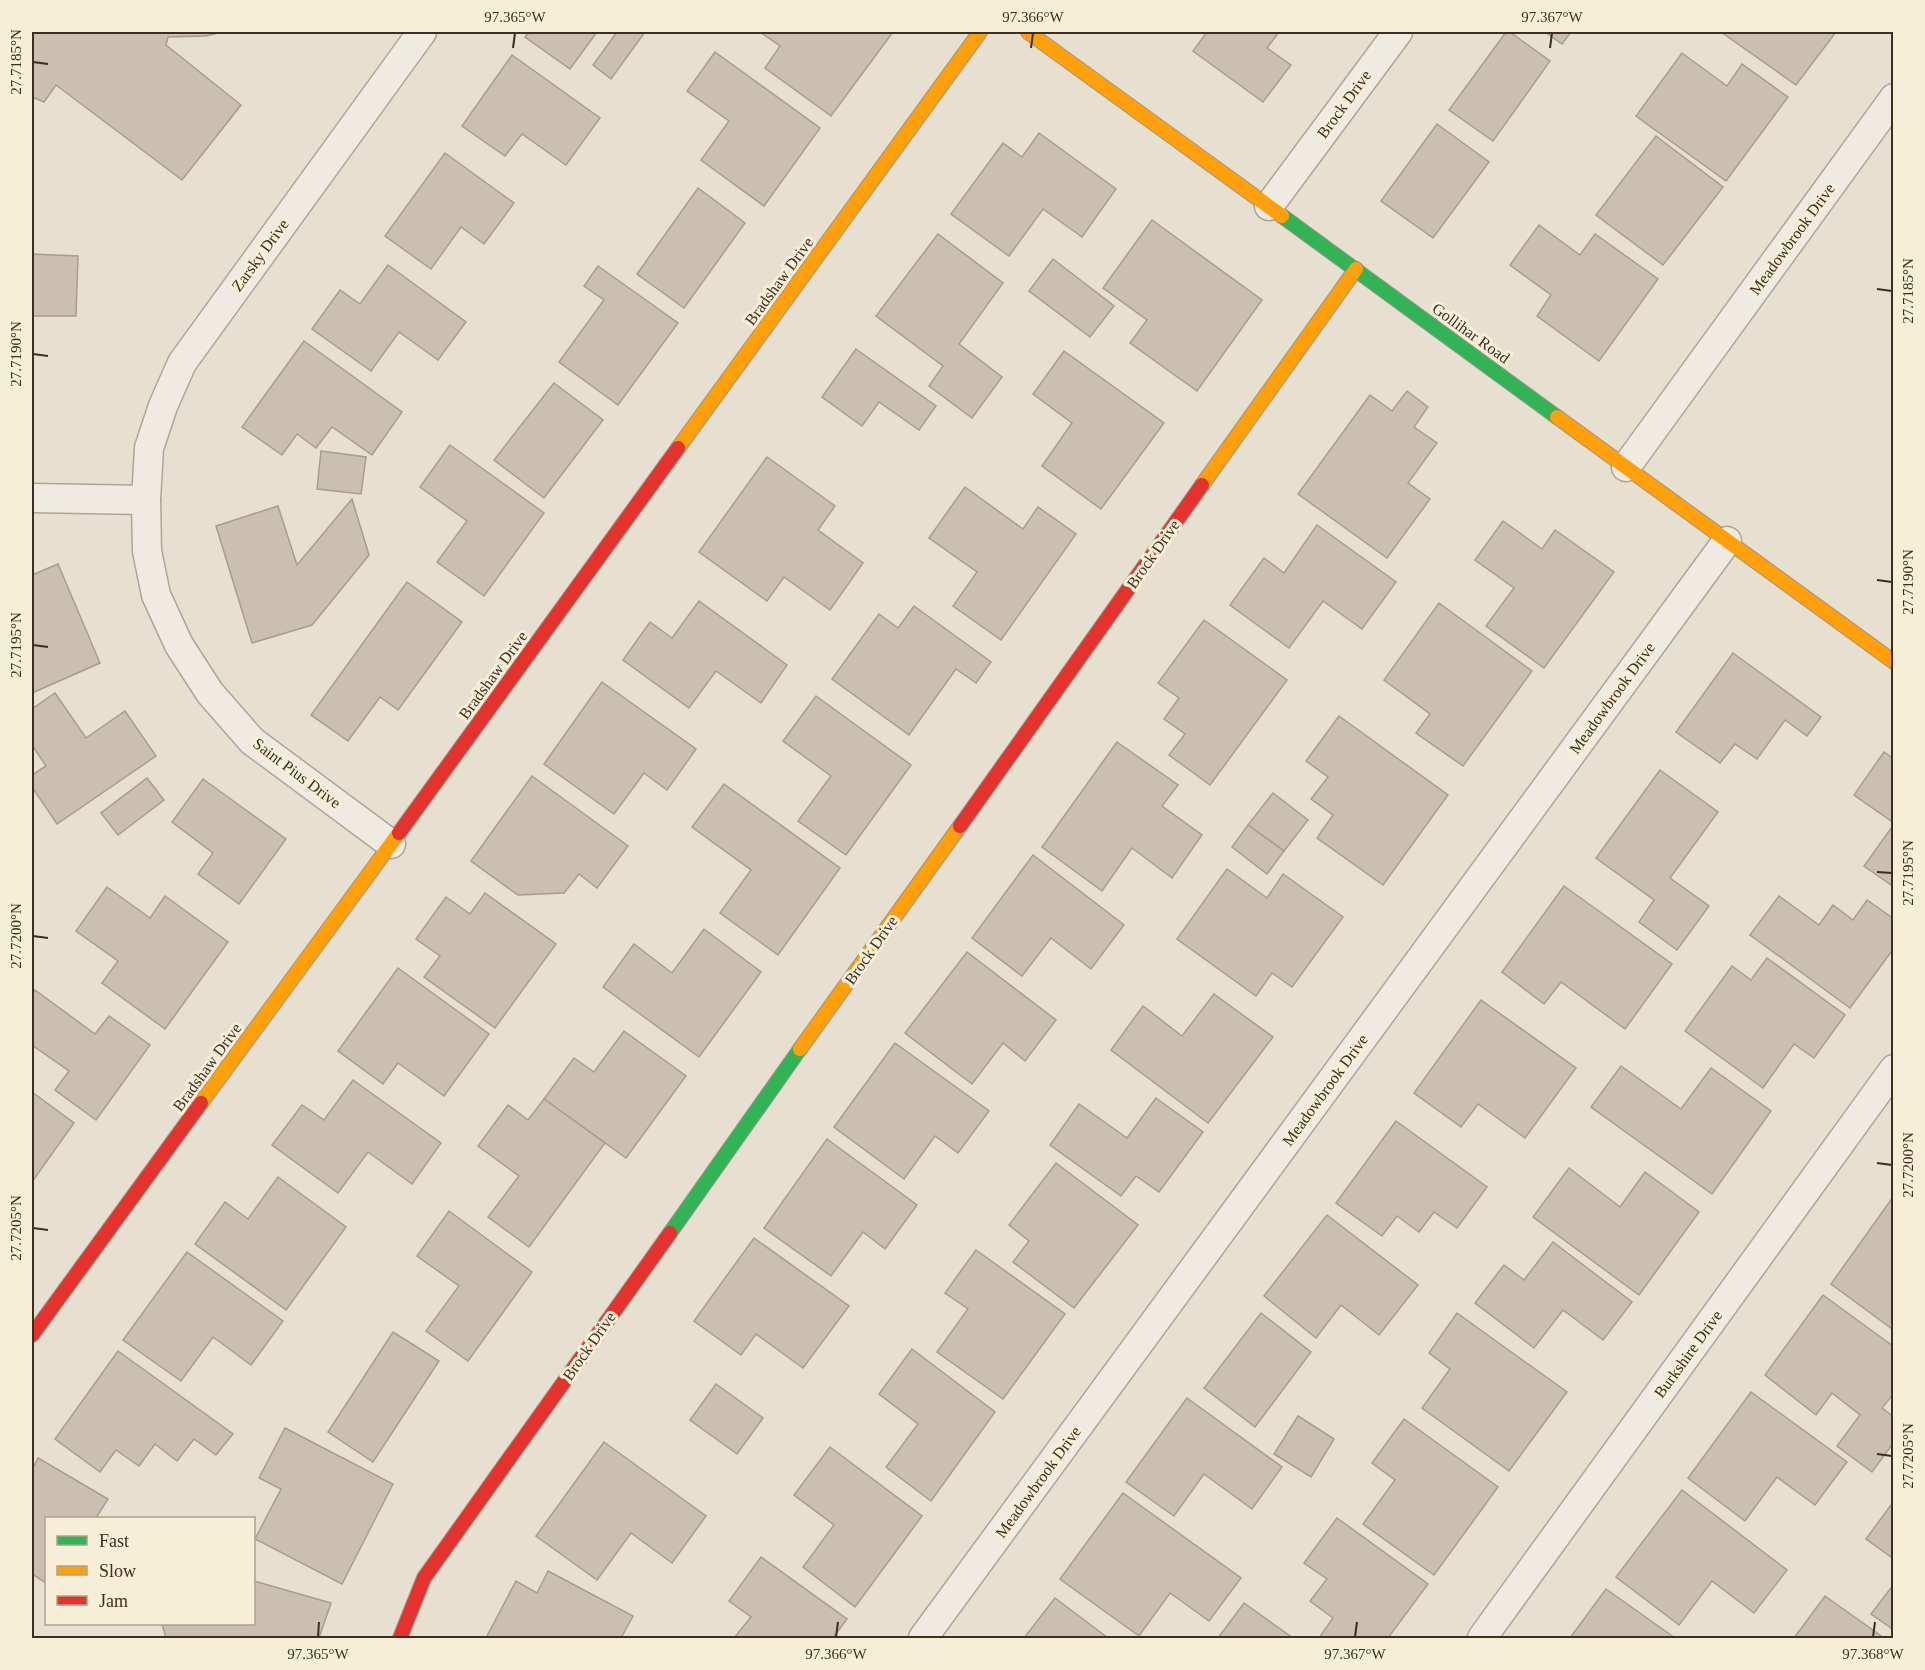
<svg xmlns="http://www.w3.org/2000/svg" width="1925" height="1670" font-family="'Times New Roman',serif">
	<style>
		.building { fill: #cbbfb2; stroke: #a89c90; stroke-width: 1.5 }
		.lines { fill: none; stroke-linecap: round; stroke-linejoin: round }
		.street-casing { stroke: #ada599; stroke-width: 31 }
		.fast-casing { stroke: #9c958a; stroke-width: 16 }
		.slow-casing { stroke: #9c958a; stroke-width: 16 }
		.jam-casing { stroke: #9c958a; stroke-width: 16 }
		.street { stroke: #efebe3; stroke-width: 28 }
		.fast { stroke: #30b455; stroke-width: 14 }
		.slow { stroke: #ff9f0a; stroke-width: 14 }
		.jam { stroke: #e5322d; stroke-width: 14 }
		.ticks { fill: none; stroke: #3d2e20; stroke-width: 2 }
		.labels { text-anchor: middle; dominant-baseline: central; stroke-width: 6; stroke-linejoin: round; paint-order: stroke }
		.street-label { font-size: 16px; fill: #3d2e20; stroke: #f7eed8 }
		.neatline { fill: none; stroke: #3d2e20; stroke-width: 2 }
		.ticks-label { font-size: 15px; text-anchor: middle; fill: #3d2e20 }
	</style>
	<rect width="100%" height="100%" fill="#e7e0d1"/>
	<g class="building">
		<polygon points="32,32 223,32 206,36 168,37 166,45 241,105 182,180 56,85 44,102 32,97"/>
		<polygon points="529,32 597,32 570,69 525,37"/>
		<polygon points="617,32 645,32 611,79 593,65"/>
		<polygon points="760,32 893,32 831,116 765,68 780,46"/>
		<polygon points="1207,32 1279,32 1267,48 1291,65 1263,102 1193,51"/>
		<polygon points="1506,32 1510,32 1550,61 1493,141 1449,110"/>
		<polygon points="1545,32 1571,32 1562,44"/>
		<polygon points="1721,32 1836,32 1796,85"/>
		<polygon points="715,52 820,128 764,206 701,160 729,121 687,91"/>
		<polygon points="1682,53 1727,86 1742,64 1788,97 1726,181 1636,116"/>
		<polygon points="512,55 600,118 566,165 522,134 505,156 462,126"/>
		<polygon points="1437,124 1489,162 1433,238 1381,201"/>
		<polygon points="1039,133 1116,189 1082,237 1043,209 1009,256 951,214 1003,143 1022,157"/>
		<polygon points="1656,136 1723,187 1663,265 1596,215"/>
		<polygon points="445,153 514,203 484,244 461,227 431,269 385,236"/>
		<polygon points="698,188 745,223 684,308 637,274"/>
		<polygon points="1152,220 1262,300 1197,391 1130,343 1147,320 1103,288"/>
		<polygon points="1539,225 1580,255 1595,234 1658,279 1599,361 1537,316 1551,295 1510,265"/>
		<polygon points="938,234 1003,283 959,344 1002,377 972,418 929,386 943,366 876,316"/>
		<polygon points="32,254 78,256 76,316 32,316"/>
		<polygon points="1053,259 1114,306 1090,337 1029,291"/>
		<polygon points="388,265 466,322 438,360 399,332 371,371 312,329 340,290 360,304"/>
		<polygon points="598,266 678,323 618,405 559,362 604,300 584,286"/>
		<polygon points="304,341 402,412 372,455 332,427 316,448 297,434 282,455 242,427"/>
		<polygon points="856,349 936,406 919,430 879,402 862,426 822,397"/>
		<polygon points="1064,351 1164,423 1101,509 1042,466 1072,423 1033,394"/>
		<polygon points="554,383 603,420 544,498 494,460"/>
		<polygon points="1407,391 1428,407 1414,427 1437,443 1408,483 1430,499 1387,558 1298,494 1370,395 1392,411"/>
		<polygon points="450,445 544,513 484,596 437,562 467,521 420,487"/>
		<polygon points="321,451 366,457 361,494 317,489"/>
		<polygon points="767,457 835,506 818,530 863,563 830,610 784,577 767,601 699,552"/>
		<polygon points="965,487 1023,529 1038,507 1076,534 1001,640 953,606 977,572 929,538"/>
		<polygon points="352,499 369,555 312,625 252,643 216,526 278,506 297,565"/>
		<polygon points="1503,521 1542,549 1555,530 1614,572 1544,668 1486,626 1514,588 1475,560"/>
		<polygon points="1317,525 1396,582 1362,629 1323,601 1289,648 1230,605 1264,558 1284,573"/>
		<polygon points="58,564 100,663 32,693 32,575"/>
		<polygon points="407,582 462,622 398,710 380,697 348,741 311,715"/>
		<polygon points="699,601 787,665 761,703 716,671 689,708 623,660 650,622 672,638"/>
		<polygon points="1439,603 1532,671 1463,766 1416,733 1430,714 1384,680"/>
		<polygon points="914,606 991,662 976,683 956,669 909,735 832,679 879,614 898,628"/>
		<polygon points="1204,620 1287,680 1210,785 1169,755 1185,734 1164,719 1179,698 1158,683"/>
		<polygon points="1733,653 1821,717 1807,736 1785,720 1757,759 1735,744 1720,763 1676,732"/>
		<polygon points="602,682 696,749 667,790 644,773 614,814 544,764"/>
		<polygon points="55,693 86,738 125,711 156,756 57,824 32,787 32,775 46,766 32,745 32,709"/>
		<polygon points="816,696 911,765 846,855 798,821 831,776 783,741"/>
		<polygon points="1339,716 1448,795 1383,885 1317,838 1333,815 1311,799 1328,777 1306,761"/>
		<polygon points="1117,742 1178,785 1162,806 1202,835 1172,878 1132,848 1102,891 1042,847"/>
		<polygon points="1884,752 1894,759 1894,823 1854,795"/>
		<polygon points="1660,770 1718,812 1670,878 1709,906 1677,950 1639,922 1654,900 1596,858"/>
		<polygon points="532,776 628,846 597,888 579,874 564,893 518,895 471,861"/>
		<polygon points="147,778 164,800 118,835 101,813"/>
		<polygon points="203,779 286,839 239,904 198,874 213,853 172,822"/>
		<polygon points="724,784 840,868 778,955 720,913 751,870 692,827"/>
		<polygon points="1273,793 1308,820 1284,851 1248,825"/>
		<polygon points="1894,824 1894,887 1864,866"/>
		<polygon points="1248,825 1284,851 1267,874 1232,847"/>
		<polygon points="1033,855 1124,925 1091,969 1051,938 1022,976 972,938"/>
		<polygon points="1227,869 1267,898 1283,874 1343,917 1292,987 1272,973 1256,996 1177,939"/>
		<polygon points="1564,886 1672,964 1625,1029 1561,982 1544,1004 1502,972"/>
		<polygon points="107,887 150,918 165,896 228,942 165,1029 102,983 118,961 76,931"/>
		<polygon points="485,893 556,944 495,1028 424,977 440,956 416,939 446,897 470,914"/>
		<polygon points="1779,896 1819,925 1833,905 1853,920 1867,900 1894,919 1894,948 1850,1008 1750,935"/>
		<polygon points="704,929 761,972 699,1057 603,987 634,944 672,973"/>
		<polygon points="967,952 1056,1020 1025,1061 1003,1043 972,1084 905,1033"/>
		<polygon points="1767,958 1845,1015 1814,1058 1794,1044 1763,1088 1685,1031 1732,966 1751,980"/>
		<polygon points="398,968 489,1034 444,1096 398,1063 383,1084 338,1051"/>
		<polygon points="35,990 95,1034 109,1016 150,1045 96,1120 55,1090 69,1071 32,1045 32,995"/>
		<polygon points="1214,994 1273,1037 1208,1123 1111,1050 1143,1006 1182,1036"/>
		<polygon points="1481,1000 1576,1068 1525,1138 1478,1104 1461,1127 1414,1093"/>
		<polygon points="624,1031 686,1076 626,1158 544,1099 574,1058 594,1072"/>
		<polygon points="895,1043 989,1111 958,1153 935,1136 904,1179 834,1127"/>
		<polygon points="1621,1066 1681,1109 1711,1068 1771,1111 1712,1194 1591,1107"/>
		<polygon points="353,1080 441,1143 412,1184 368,1152 338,1193 272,1145 302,1105 324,1120"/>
		<polygon points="32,1092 74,1123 32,1182"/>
		<polygon points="1156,1098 1203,1132 1159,1192 1136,1176 1121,1196 1050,1145 1079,1104 1127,1138"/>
		<polygon points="544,1099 605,1143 529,1247 488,1217 519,1176 478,1146 508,1105 528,1120"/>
		<polygon points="1396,1121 1487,1187 1457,1228 1434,1212 1419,1232 1397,1216 1382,1236 1336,1203"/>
		<polygon points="827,1139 917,1205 885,1249 863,1232 831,1276 764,1228"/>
		<polygon points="1056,1163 1138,1225 1074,1308 1013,1262 1029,1241 1009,1225"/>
		<polygon points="1569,1168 1620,1207 1645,1172 1699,1212 1639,1295 1533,1217"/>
		<polygon points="278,1177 346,1227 286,1310 195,1244 225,1202 248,1219"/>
		<polygon points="1893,1197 1894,1326 1891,1328 1831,1284"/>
		<polygon points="449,1211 532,1272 468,1361 426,1331 459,1286 417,1256"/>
		<polygon points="1327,1215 1418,1285 1379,1335 1341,1305 1316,1338 1264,1296"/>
		<polygon points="754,1238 849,1306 803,1368 756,1334 741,1355 694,1321"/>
		<polygon points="1553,1242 1632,1302 1603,1340 1563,1310 1534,1348 1475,1303 1504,1265 1524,1280"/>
		<polygon points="976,1250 1065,1314 1003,1399 937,1352 968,1309 945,1293"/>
		<polygon points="187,1252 283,1321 251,1365 213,1337 181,1381 123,1340"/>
		<polygon points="1823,1295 1894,1347 1894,1393 1882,1408 1894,1417 1894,1442 1872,1472 1837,1446 1860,1415 1832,1393 1816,1415 1765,1375"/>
		<polygon points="1261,1313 1311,1352 1255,1427 1204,1388"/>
		<polygon points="1457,1313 1567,1392 1509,1471 1422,1408 1450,1369 1429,1353"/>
		<polygon points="393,1332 439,1361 373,1462 328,1432"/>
		<polygon points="912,1349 995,1412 931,1501 886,1467 918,1424 879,1394"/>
		<polygon points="118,1351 233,1434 216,1455 194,1439 177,1461 155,1444 139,1466 116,1450 100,1472 55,1439"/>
		<polygon points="716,1384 763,1418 737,1454 690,1420"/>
		<polygon points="1751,1392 1847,1462 1815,1505 1777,1477 1745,1521 1688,1478"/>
		<polygon points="1187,1398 1282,1467 1252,1509 1204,1474 1174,1516 1126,1482"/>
		<polygon points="1298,1416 1334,1439 1311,1477 1274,1454"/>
		<polygon points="1404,1419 1498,1487 1434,1575 1363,1524 1395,1480 1372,1463"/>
		<polygon points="285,1428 393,1484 342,1584 255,1539 281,1489 259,1478"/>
		<polygon points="604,1442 706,1516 672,1563 631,1533 597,1580 536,1536"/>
		<polygon points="830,1447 922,1516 855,1607 803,1567 834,1525 794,1495"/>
		<polygon points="38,1458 108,1499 96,1518 46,1518 46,1583 32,1574 32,1470"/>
		<polygon points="1682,1490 1787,1570 1754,1613 1712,1581 1679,1625 1616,1577"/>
		<polygon points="1123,1493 1241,1578 1209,1621 1170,1593 1139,1636 1060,1579"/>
		<polygon points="1894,1501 1894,1559 1866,1539"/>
		<polygon points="1337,1518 1428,1584 1388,1638 1319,1638 1333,1618 1310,1601 1327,1579 1304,1563"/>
		<polygon points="761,1557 847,1619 833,1638 734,1638 751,1617 729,1601"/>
		<polygon points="548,1571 633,1616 621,1638 486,1638 516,1581 537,1593"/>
		<polygon points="254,1581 331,1603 319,1638 166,1638 162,1624 254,1624"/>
		<polygon points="1894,1584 1894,1630 1871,1614"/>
		<polygon points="1606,1589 1675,1638 1570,1638"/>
		<polygon points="1825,1596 1884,1638 1794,1638"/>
		<polygon points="1055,1598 1108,1638 1024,1638"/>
		<polygon points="1244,1603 1293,1638 1218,1638"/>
	</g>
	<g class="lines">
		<g class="street-casing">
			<g id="street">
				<polyline points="1269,206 1398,32"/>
				<polyline points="1626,467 1894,98"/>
				<polyline points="32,498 146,500"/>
				<polyline points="391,844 252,741 210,693 179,645 156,595 147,551 146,500 149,448 163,406 182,363 422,32"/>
				<polyline points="923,1638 1727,541"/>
				<polyline points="1482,1638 1894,1069"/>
			</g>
		</g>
		<g class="fast-casing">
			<g id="fast">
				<polyline points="1282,216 1557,417"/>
				<polyline points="670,1233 800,1049"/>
			</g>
		</g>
		<g class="slow-casing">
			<g id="slow">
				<polyline points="1028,32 1282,216"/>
				<polyline points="1557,417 1894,662"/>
				<polyline points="678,448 980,32"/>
				<polyline points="1202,485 1356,269"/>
				<polyline points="800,1049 960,826"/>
				<polyline points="201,1103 399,833"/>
			</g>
		</g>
		<g class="jam-casing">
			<g id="jam">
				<polyline points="960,826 1202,485"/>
				<polyline points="399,833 678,448"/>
				<polyline points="32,1335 201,1103"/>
				<polyline points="400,1638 424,1578 670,1233"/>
			</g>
		</g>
		<use href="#street" class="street"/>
		<use href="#fast" class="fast"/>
		<use href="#slow" class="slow"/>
		<use href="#jam" class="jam"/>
	</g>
	<path class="ticks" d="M513 48 515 33M1031 48 1033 33M1550 48 1552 33M33 62 48 64M1877 289 1892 291M33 354 48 356M1877 580 1892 582M33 645 48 647M1877 872 1892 873M33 936 48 938M1877 1163 1892 1165M33 1228 48 1230M1877 1454 1892 1456M318 1637 319 1622M836 1637 838 1622M1355 1637 1357 1622M1873 1637 1875 1622"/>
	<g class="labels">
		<g class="street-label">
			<text transform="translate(1344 104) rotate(-54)">Brock Drive</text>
			<text transform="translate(1792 239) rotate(-54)">Meadowbrook Drive</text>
			<text transform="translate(260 255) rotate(-54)">Zarsky Drive</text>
			<text transform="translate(779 281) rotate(-54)">Bradshaw Drive</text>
			<text transform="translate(1471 333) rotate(36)">Gollihar Road</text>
			<text transform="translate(1153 554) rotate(-55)">Brock Drive</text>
			<text transform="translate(493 675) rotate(-54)">Bradshaw Drive</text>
			<text transform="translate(1612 698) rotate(-54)">Meadowbrook Drive</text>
			<text transform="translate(297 773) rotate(37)">Saint Pius Drive</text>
			<text transform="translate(871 950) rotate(-55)">Brock Drive</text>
			<text transform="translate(207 1067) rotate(-54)">Bradshaw Drive</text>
			<text transform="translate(1325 1090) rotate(-54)">Meadowbrook Drive</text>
			<text transform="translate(589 1346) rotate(-55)">Brock Drive</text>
			<text transform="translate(1688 1354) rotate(-54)">Burkshire Drive</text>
			<text transform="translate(1038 1482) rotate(-54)">Meadowbrook Drive</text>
		</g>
	</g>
	<rect width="1925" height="1670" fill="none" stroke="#f7eed8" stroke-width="66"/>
	<rect x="45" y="1517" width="210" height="108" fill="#f7eed8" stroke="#ada18e" stroke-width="1.5"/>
	<rect x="57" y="1536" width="30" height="9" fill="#30b455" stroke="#ada18e" stroke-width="1.5"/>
	<text x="99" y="1547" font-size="18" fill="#3d2e20">Fast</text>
	<rect x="57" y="1566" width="30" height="9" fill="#ff9f0a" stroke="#ada18e" stroke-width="1.5"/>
	<text x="99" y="1577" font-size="18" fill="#3d2e20">Slow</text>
	<rect x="57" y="1596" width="30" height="9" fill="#e5322d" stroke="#ada18e" stroke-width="1.5"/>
	<text x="99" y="1607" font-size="18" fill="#3d2e20">Jam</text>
	<rect x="33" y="33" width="1859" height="1604" class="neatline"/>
	<g class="ticks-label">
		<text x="515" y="22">97.365°W</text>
		<text x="1033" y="22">97.366°W</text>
		<text x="1552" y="22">97.367°W</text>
		<text transform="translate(16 62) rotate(-90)" y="5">27.7185°N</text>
		<text transform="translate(1908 291) rotate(-90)" y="5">27.7185°N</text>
		<text transform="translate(16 354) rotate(-90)" y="5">27.7190°N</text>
		<text transform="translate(1908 582) rotate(-90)" y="5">27.7190°N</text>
		<text transform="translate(16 645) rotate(-90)" y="5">27.7195°N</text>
		<text transform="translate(1908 873) rotate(-90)" y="5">27.7195°N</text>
		<text transform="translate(16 936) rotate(-90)" y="5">27.7200°N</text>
		<text transform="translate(1908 1165) rotate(-90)" y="5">27.7200°N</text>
		<text transform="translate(16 1228) rotate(-90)" y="5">27.7205°N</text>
		<text transform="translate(1908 1456) rotate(-90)" y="5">27.7205°N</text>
		<text x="318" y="1659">97.365°W</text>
		<text x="836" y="1659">97.366°W</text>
		<text x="1355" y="1659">97.367°W</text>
		<text x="1873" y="1659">97.368°W</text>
	</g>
</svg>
